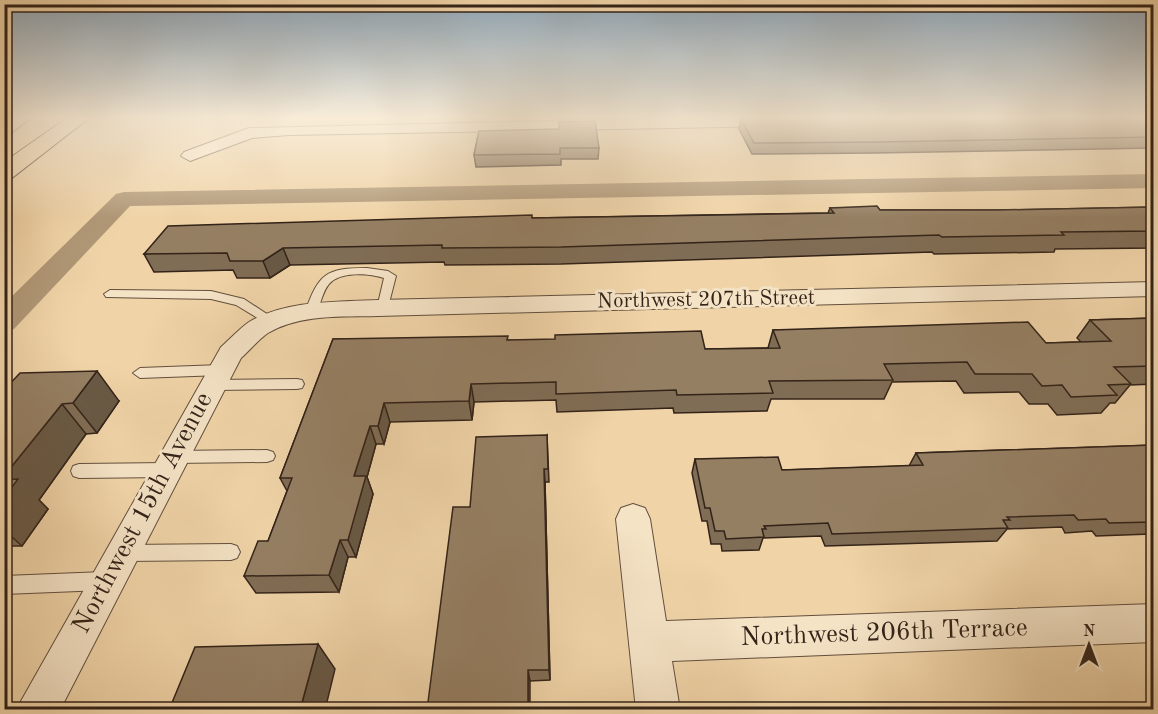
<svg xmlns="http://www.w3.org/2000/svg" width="1158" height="714" font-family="'Old Standard TT',serif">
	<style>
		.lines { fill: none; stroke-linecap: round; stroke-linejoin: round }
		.canal { fill: #b09877; fill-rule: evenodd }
		.service-casing { stroke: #624f3d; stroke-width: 2 }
		.minor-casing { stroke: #624f3d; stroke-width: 2 }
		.motorway-casing { stroke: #332319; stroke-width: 2 }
		.service { fill: #f5e3c6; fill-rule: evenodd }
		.minor { fill: #f5e3c6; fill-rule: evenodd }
		.motorway { fill: #f0d4a8; fill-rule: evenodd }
		.wall { fill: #806d55; stroke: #332319; stroke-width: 1.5 }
		.shaded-wall { fill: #685945; stroke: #332319; stroke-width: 1.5 }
		.building { fill: #957f63; stroke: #332319; stroke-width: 1.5 }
		.labels { text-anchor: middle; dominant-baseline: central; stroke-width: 6; stroke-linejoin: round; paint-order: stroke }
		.street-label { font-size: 21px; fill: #332319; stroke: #f5e3c6 }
		.near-street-label { font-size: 26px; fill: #332319; stroke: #f5e3c6 }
	</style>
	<rect width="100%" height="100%" fill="#f0d4a8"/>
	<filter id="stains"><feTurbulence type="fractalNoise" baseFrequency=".00333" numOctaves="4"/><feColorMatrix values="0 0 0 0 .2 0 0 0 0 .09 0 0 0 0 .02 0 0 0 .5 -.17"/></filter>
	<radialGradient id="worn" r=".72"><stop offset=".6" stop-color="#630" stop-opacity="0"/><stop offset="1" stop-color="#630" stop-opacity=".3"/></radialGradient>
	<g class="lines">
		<polygon class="canal" points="1154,174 1154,188 130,206 14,329 4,331 4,304 116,194 124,192"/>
		<g class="service-casing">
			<g id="service">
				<path d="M367 268 388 271 396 276 387 311 383 312 377 308 384 278C369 273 340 271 329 284 322 292 321 305 315 315H307L305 312C319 274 325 268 367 268Z"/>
				<polygon points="110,290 211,291 244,299 279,322 277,325 269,325 236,305 211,299 106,297 104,294"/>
				<polygon points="221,365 228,370 221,375 140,378 133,373 140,368"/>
				<polygon points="297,379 302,380 304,384 302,388 297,389 213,390 208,389 206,385 208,381 213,380"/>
				<polygon points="267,450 273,452 275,456 273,460 267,462 173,463 167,461 165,457 167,453 173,451"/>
				<polygon points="167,463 173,465 175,470 173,475 167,477 79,478 73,476 71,471 73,466 79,464"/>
				<polygon points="231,544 237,546 240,552 237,558 231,560 124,561 118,559 115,553 118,547 124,545"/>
				<polygon points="104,572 111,575 113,581 111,587 104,590 4,594 4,576"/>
			</g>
		</g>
		<g class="minor-casing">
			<g id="minor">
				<polygon points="684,118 781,118 783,121 775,126 289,135 252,138 190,161 181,156 184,152 249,128"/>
				<path d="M1154 282V296L378 316C342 317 300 314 268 333 258 340 250 350 241 358L60 710H16L221 347C230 339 239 329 249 322 286 300 336 302 378 300Z"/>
				<polygon points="633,504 645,508 650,519 666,621 1154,604 1154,642 672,661 680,710 636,710 616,519 621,508"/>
			</g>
		</g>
		<g class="motorway-casing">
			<g id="motorway">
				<polygon points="8,118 31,118 11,133 4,135 4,120"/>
				<polygon points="67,118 89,118 12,178 4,180 4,162"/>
			</g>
		</g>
		<use href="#service" class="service"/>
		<use href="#minor" class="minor"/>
		<use href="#motorway" class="motorway"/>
	</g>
	<g class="wall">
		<polygon points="559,118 593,118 559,119"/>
		<polygon points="1154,118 1154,148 874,153 752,154 739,129 741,119"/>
		<polygon points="479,131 599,148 598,159 561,159 561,165 476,167 474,155"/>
		<polygon points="1154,207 1154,248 1055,249 1054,252 934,254 932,252 561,264 445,265 444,262 290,265 270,278 237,278 233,270 154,272 144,254 532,218 828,213 830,208 880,210 997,210"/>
		<polygon points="1154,318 1154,384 1130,385 1115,403 1110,403 1101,413 1057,415 1048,404 1029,404 1019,392 964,393 956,381 892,382 884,399 771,399 767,411 674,413 673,408 557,412 556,400 474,402 472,420 390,422 384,444 376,444 367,477 373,494 356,557 348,557 339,592 256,593 244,576 268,541 287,491 280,478 333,339 508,340 705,349 768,348 773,330 1046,343 1081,342 1077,338 1090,320"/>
		<polygon points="4,390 119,401 97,433 86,434 39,500 48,509 22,546 9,546 4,553"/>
		<polygon points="547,435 549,482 545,482 550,680 530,681 470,507"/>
		<polygon points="1154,445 1154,532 1151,534 1096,536 1092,531 1065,533 1062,527 1007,529 997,541 825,546 821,536 763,538 759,550 722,551 721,544 711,544 707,521 702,521 692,473 695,459 782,470 909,466 916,453"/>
	</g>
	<g class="shaded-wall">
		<polygon points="283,248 290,265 270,278 263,261"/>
		<polygon points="97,371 119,401 97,433 73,403"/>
		<polygon points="471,384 474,402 472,420 469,401"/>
		<polygon points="384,403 390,422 384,444 378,426"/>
		<polygon points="62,404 86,434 39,500 48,509 22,546 4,530 4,476"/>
		<polygon points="370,426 376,444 367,477 373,494 356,557 348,540 354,476"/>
		<polygon points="544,469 545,482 550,680 549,670"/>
		<polygon points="340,540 348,557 339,592 329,575"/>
		<polygon points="4,542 9,546 4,553"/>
		<polygon points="318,644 335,669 325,710 300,710"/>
		<polygon points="528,670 530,681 530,710 528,710"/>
	</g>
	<g class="building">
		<polygon points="801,118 1154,118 1154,137 878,142 754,143 741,119"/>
		<polygon points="595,121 599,148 560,148 560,154 474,155 479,131 559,129 559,122"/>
		<polygon points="877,206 880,210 997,210 1154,207 1154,231 1061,232 1064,235 942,237 939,235 561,247 442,248 442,245 283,248 263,261 230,261 227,253 144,254 168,226 532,215 532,218 834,213 830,208"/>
		<polygon points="1154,318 1154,366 1114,367 1131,384 1108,385 1117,395 1071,397 1062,385 1042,386 1032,374 975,374 967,362 884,364 893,380 769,381 773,393 677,395 676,390 556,394 556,382 471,384 469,401 384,403 378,426 370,426 354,476 366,476 348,540 340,540 329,575 244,576 258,541 268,541 292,478 280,478 333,339 508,336 507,340 555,339 555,335 701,331 705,349 780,348 773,330 1028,322 1046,343 1111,341 1090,320"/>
		<polygon points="97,371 73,403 62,404 4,476 4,390 20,373"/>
		<polygon points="547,435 548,469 544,469 549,670 528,670 528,710 427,710 453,507 470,507 476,437"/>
		<polygon points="1154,445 1154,522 1109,523 1106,519 1078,520 1074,515 1007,517 1010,520 1003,520 1008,528 832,534 828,523 764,526 766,529 762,529 764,537 726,539 724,531 715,531 710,508 705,508 695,459 778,457 782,470 923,465 916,453"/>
		<polygon points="18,479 4,498 4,480"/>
		<polygon points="318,644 300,710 169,710 195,647"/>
		<polygon points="886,705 887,710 786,710 786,709"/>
	</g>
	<linearGradient id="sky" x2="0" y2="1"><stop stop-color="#91a9bb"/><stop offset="0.54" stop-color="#f8ecd8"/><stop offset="1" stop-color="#f8ecd8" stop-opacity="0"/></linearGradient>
	<rect width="1158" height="218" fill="url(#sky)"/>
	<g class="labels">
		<g class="street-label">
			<text transform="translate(706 300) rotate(-1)">Northwest 207th Street</text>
		</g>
		<g class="near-street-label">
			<text transform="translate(143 513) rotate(-62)">Northwest 15th Avenue</text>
			<text transform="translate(884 633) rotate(-2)">Northwest 206th Terrace</text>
		</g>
	</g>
	<rect width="1158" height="714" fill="none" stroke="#f0d4a8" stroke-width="24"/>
	<rect x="6" y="6" width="1146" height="702" fill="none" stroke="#332319" stroke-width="3"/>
	<rect x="12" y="12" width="1134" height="690" fill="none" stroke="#332319" stroke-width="1.5"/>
	<g transform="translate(1089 645)" stroke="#f5e3c6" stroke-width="4.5" paint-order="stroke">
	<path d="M0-4.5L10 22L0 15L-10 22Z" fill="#332319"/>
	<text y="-9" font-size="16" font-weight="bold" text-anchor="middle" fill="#332319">N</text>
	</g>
	<rect width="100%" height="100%" filter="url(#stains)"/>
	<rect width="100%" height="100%" fill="url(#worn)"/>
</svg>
